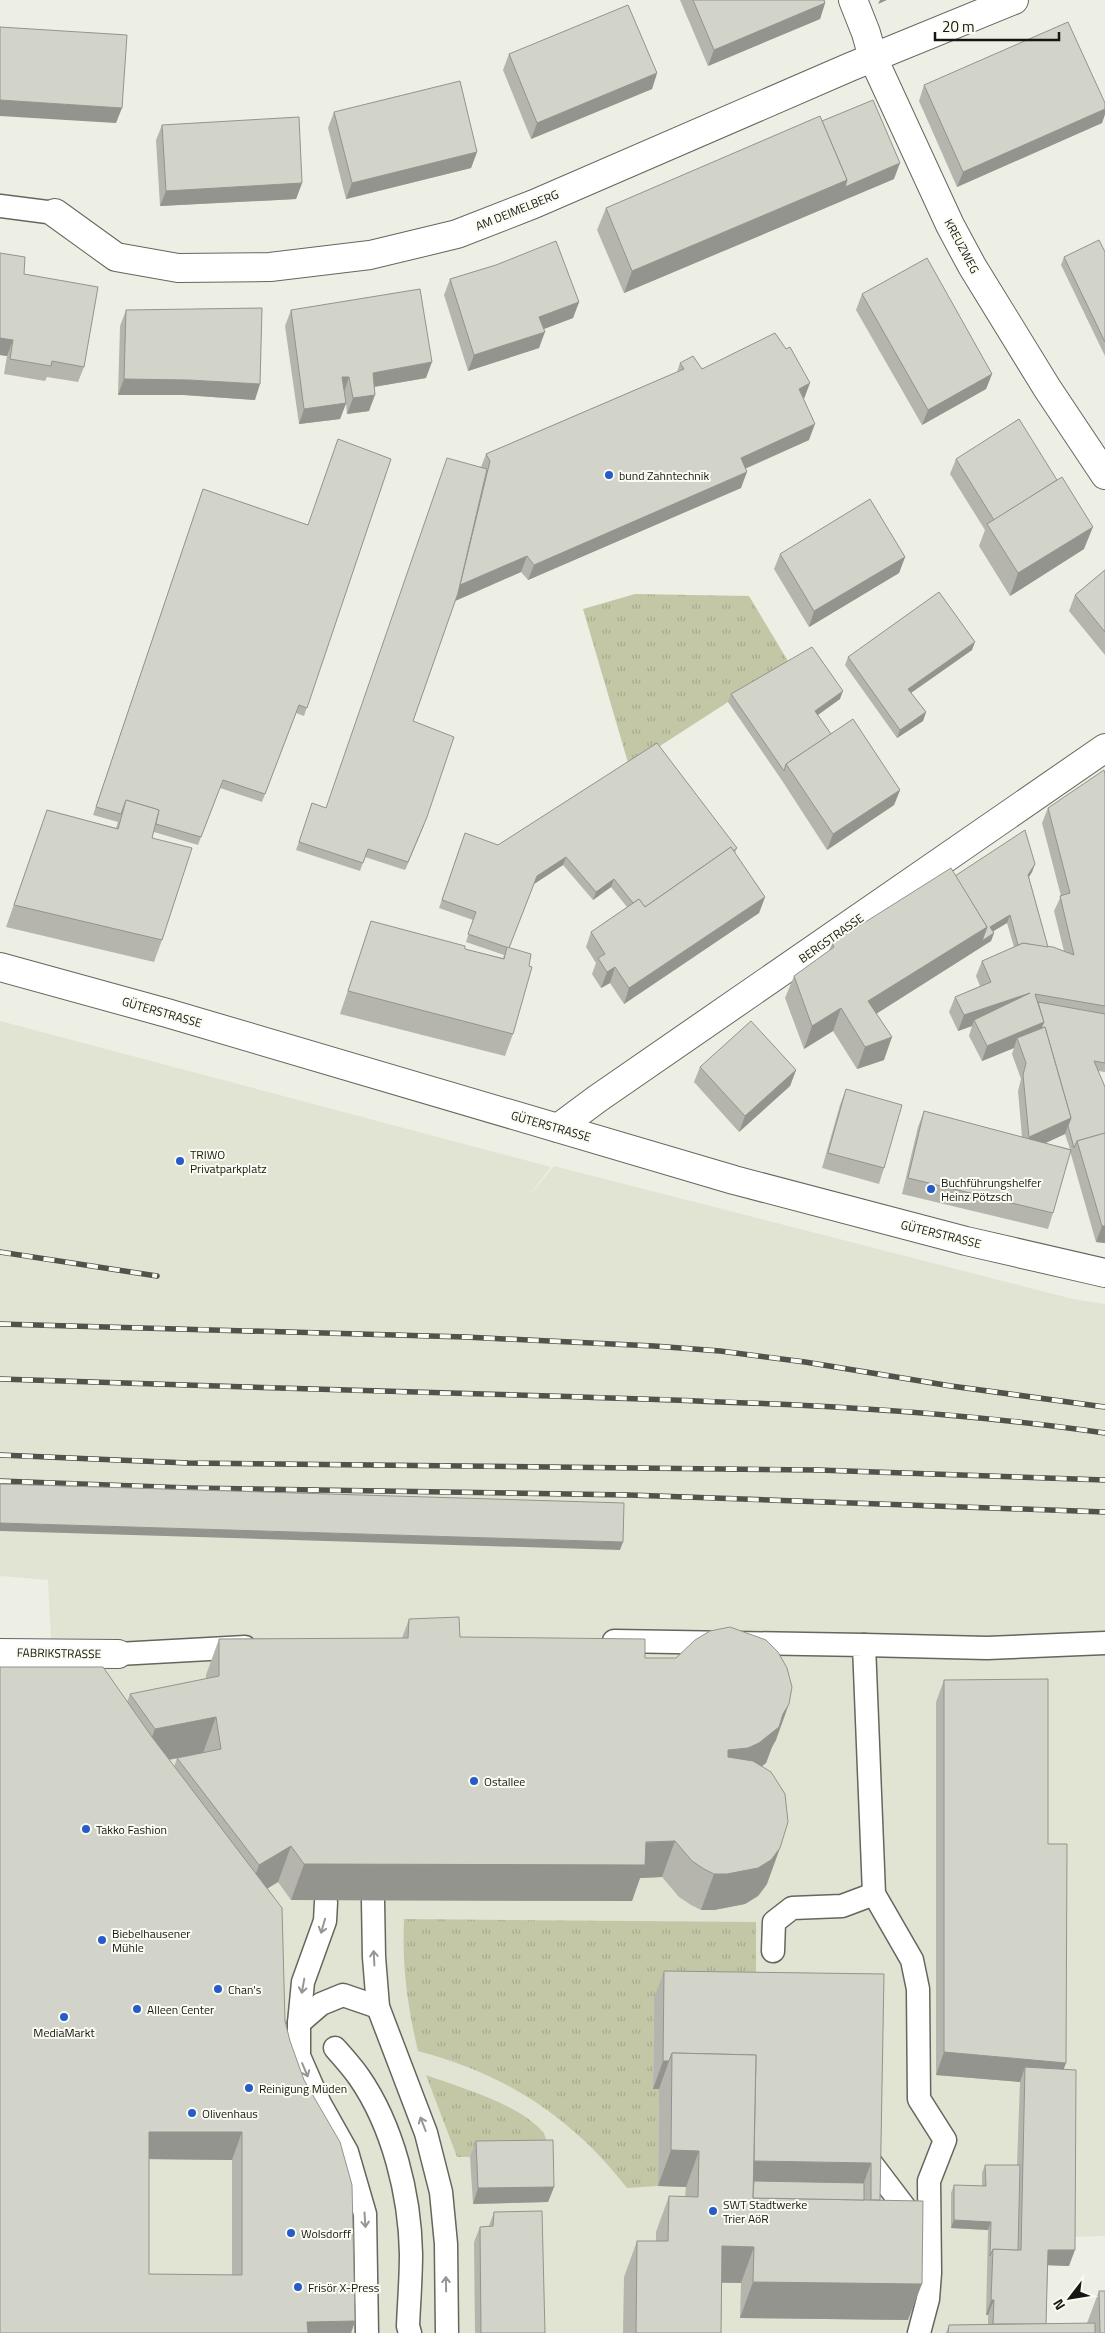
<svg xmlns="http://www.w3.org/2000/svg" width="1105" height="2333" font-family="'Titillium Web',sans-serif">
	<style>
		.built { fill: #e2e4d3 }
		.grass { fill: url(#grass-tufts) }
		.lines { fill: none; stroke-linecap: round; stroke-linejoin: round }
		.service-casing { stroke: #65665d; stroke-width: 25 }
		.minor-casing { stroke: #65665d; stroke-width: 30 }
		.service { stroke: #fff; stroke-width: 22 }
		.minor { stroke: #fff; stroke-width: 28 }
		.rail-casing { stroke: #52524d; stroke-width: 5.5 }
		.rail { stroke: #fafbf1; stroke-width: 4; stroke-dasharray: 11; stroke-linecap: butt }
		.wall { fill: #b5b5ad; fill-rule: evenodd }
		.shaded-wall { fill: #93948d }
		.building { fill: #d2d3c9; stroke: #93948d; fill-rule: evenodd }
		.oneway { stroke: #969695 }
		.poi-dot { fill: #275bc9; stroke: #fafbf1; stroke-width: 2 }
		.labels { text-anchor: middle; dominant-baseline: central; stroke-width: 4; stroke-linejoin: round; paint-order: stroke }
		.street-label { font-size: 12px; fill: #161613; stroke: #fafbf1 }
		.poi-label { font-size: 12px; fill: #161613; stroke: #fafbf1; text-anchor: start }
	</style>
	<defs>
		<pattern id="grass-tufts" width="24" height="20" patternUnits="userSpaceOnUse" patternTransform="scale(1.25)"><rect width="24" height="20" fill="#c4c7a5"/><path d="M3 7l-1-3M5 7V3M7 7l1-3M15 17l-1-3M17 17v-4M19 17l1-3" fill="none" stroke="#a8aa8d"/></pattern>
	</defs>
	<rect width="100%" height="100%" fill="#edeee4"/>
	<polygon class="built" points="0,1021 551,1167 524,1202 554,1166 1073,1299 1105,1304 1105,2236 1069,2237 1069,2266 1042,2265 986,2315 988,2315 988,2333 0,2333 54,1695 48,1580 0,1576"/>
	<g class="grass">
		<polygon points="635,594 749,596 791,666 728,702 629,766 583,609"/>
		<path d="M404 1919 756 1922V2000L654 1999 653 2089H659L658 2186 627 2188C571 2116 505 2074 418 2051 407 2004 402 1966 404 1919Z"/>
		<path d="M426 2075C459 2087 518 2104 541 2130 548 2137 547 2147 547 2156L457 2157Z"/>
	</g>
	<g class="lines">
		<g class="service-casing">
			<g id="service">
				<polyline points="0,206 55,213"/>
				<polyline points="614,1641 864,1645 874,1894 912,1960 918,1989 919,2099 945,2140 929,2181 930,2273 928,2299 919,2333"/>
				<polyline points="864,1645 987,1648 1105,1643"/>
				<polyline points="118,1654 245,1647"/>
				<polyline points="373,1901 374,1957 378,2007 426,2133 441,2192 446,2244 447,2333"/>
				<polyline points="326,1902 325,1921 303,1982 299,2023 299,2056 320,2104 347,2152 365,2214 367,2333"/>
				<polyline points="773,1951 774,1922 792,1908 842,1906 874,1894"/>
				<polyline points="299,2023 321,2004 343,1995 378,2007"/>
				<path d="M335 2048C343 2057 352 2067 359 2077 393 2126 410 2195 411 2254 411 2278 409 2302 408 2326L410 2333"/>
				<polyline points="871,2163 918,2225"/>
			</g>
		</g>
		<g class="minor-casing">
			<g id="minor">
				<polyline points="853,0 866,33 873,58 950,225 972,266 1047,388 1105,475"/>
				<polyline points="55,213 116,257 178,268 270,267 370,255 457,234 534,204 850,67 1014,0"/>
				<polyline points="0,967 167,1013 734,1180 966,1241 1105,1273"/>
				<polyline points="558,1128 597,1099 1105,748"/>
				<polyline points="0,1653 118,1654"/>
			</g>
		</g>
		<use href="#service" class="service"/>
		<use href="#minor" class="minor"/>
		<g class="rail-casing">
			<g id="rail">
				<polyline points="0,1252 157,1276"/>
				<polyline points="0,1324 465,1337 654,1346 720,1351 805,1362 951,1386 1105,1407"/>
				<path d="M0 1379C183 1385 367 1391 550 1396 736 1402 921 1406 1105 1433"/>
				<polyline points="0,1455 188,1463 818,1470 1105,1480"/>
				<polyline points="0,1481 189,1488 629,1495 1105,1512"/>
			</g>
		</g>
		<use href="#rail" class="rail"/>
	</g>
	<g class="wall">
		<polygon points="680,0 824,0 825,3 820,19 708,66"/>
		<polygon points="509,54 657,73 652,89 531,139 503,70"/>
		<polygon points="924,85 1105,103 1105,114 1102,123 957,187 919,101"/>
		<polygon points="334,112 477,152 471,168 346,199 328,128"/>
		<polygon points="822,121 894,179 624,293 597,230 606,208"/>
		<polygon points="162,125 302,183 296,199 160,206 156,140"/>
		<polygon points="1105,252 1105,356 1061,265 1064,257"/>
		<polygon points="0,253 24,274 84,367 78,382 47,377 45,381 4,374 7,356 0,355"/>
		<polygon points="450,279 579,302 573,318 544,329 539,348 468,371 444,295"/>
		<polygon points="862,294 992,374 986,389 922,425 856,310"/>
		<polygon points="126,310 255,400 184,395 118,395 120,326"/>
		<polygon points="291,310 426,378 374,387 369,411 347,414 346,404 340,419 299,424 285,326"/>
		<polygon points="680,363 804,399 809,440 745,469 741,488 528,580 521,572 455,601 413,721 424,825 405,870 365,857 360,871 296,850 312,803 326,808 481,467 486,454 677,372"/>
		<polygon points="391,459 304,716 296,713 262,802 220,788 198,845 154,832 152,838 162,940 154,962 6,927 47,810 116,828 118,822 93,815 203,489 308,525"/>
		<polygon points="956,459 1084,549 1010,596 979,546 985,530 950,474"/>
		<polygon points="780,554 905,557 899,573 809,627 774,569"/>
		<polygon points="1105,570 1105,655 1069,611 1075,595"/>
		<polygon points="972,650 911,693 926,712 923,721 897,738 845,665 848,657"/>
		<polygon points="731,694 840,699 818,715 831,734 900,790 894,805 827,850 781,779 728,702"/>
		<path d="M1105 774V1072L1098 1071 1105 1243 1096 1242 1070 1151 1053 1213 1048 1229 902 1194 918 1127 924 1111 1022 1137 1018 1091 1021 1079 1012 1054 1014 1048 982 1061 969 1036 972 1026 958 1031 949 1012 955 997 980 986 976 976 982 961 1014 947 1007 923 993 931 994 933 991 941 876 1014 884 1060 857 1069 833 1031 804 1049 785 998 794 976 829 951 832 943 955 876 1035 864 1032 872 1029 877 1048 947 1064 951 1054 911 1061 896 1042 823 1048 808ZM1065 1134 1070 1149 1045 1143Z"/>
		<polygon points="465,833 498,845 737,848 735,853 765,897 759,913 624,1004 610,983 601,988 592,974 596,963 586,947 591,932 627,907 611,887 593,900 563,865 534,884 509,948 513,1034 505,1056 340,1014 371,921 465,949 503,958 504,955 466,942 473,920 439,908"/>
		<polygon points="700,1067 796,1070 790,1086 739,1132 694,1082"/>
		<polygon points="846,1089 884,1168 879,1184 822,1168 840,1105"/>
		<path d="M409 1619 460 1637 645 1658 776 1740 772 1747 766 1763 762 1766 767 1884 758 1896 745 1904 714 1910H701L691 1905 679 1897 662 1877 640 1878 632 1901 291 1900 278 1882 267 1889 285 2021 355 2321 351 2333H0L127 1702 130 1694 206 1679V1675L219 1639 402 1638ZM203 1753 177 1758 174 1767 169 1760ZM149 2159 232 2160V2275L149 2274Z"/>
		<polygon points="944,1680 1048,1844 1064,2069 1069,2266 1048,2265 1046,2324 1087,2323 1099,2291 1105,2333 946,2333 949,2325 988,2324 988,2315 986,2315 988,2230 951,2228 951,2193 954,2185 982,2186 982,2173 985,2165 1017,2165 1020,2082 936,2075 936,1702"/>
		<polygon points="664,1971 884,1974 880,2200 908,2320 740,2318 741,2283 722,2283 721,2333 623,2333 624,2277 637,2241 656,2241 656,2232 669,2196 685,2197 686,2187 658,2186 659,2089 653,2089 654,1998"/>
		<polygon points="476,2141 554,2187 548,2202 473,2204 470,2157"/>
		<polygon points="494,2212 545,2333 475,2333 474,2242 480,2227 489,2226"/>
	</g>
	<g class="shaded-wall">
		<polygon points="880,0 887,0 878,4"/>
		<polygon points="825,3 820,19 708,66 714,50"/>
		<polygon points="657,73 652,89 531,139 537,123"/>
		<polygon points="0,100 122,108 116,123 0,116"/>
		<polygon points="1105,109 1105,114 1102,123 957,187 963,172"/>
		<polygon points="477,152 471,168 346,199 352,183"/>
		<polygon points="900,163 894,179 624,293 632,271 847,180"/>
		<polygon points="302,183 296,199 160,206 166,191"/>
		<polygon points="579,302 573,318 533,333 539,317"/>
		<polygon points="545,332 539,348 468,371 474,355"/>
		<polygon points="0,338 13,340 7,356 0,355"/>
		<polygon points="432,362 426,378 367,388 373,373"/>
		<polygon points="992,374 986,389 922,425 928,410"/>
		<polygon points="342,377 349,377 344,392"/>
		<polygon points="124,379 189,380 260,384 255,400 184,395 118,395"/>
		<polygon points="810,383 804,399 799,389"/>
		<polygon points="375,395 369,411 347,414 353,398"/>
		<polygon points="346,403 340,419 299,424 304,409"/>
		<polygon points="815,424 809,440 735,473 741,458"/>
		<polygon points="747,472 741,488 528,580 534,565"/>
		<polygon points="1093,527 1084,549 1010,596 1018,573"/>
		<polygon points="527,556 521,572 455,601 460,585"/>
		<polygon points="905,557 899,573 809,627 814,611"/>
		<polygon points="975,642 972,650 905,697 908,689"/>
		<polygon points="843,691 840,699 812,719 815,711"/>
		<polygon points="926,712 923,721 897,738 900,730"/>
		<polygon points="900,790 894,805 827,850 833,834"/>
		<polygon points="427,817 424,825 405,870 408,862"/>
		<polygon points="566,857 563,865 534,884 537,876"/>
		<polygon points="1035,864 1032,872 1025,883 1028,875"/>
		<polygon points="614,879 611,887 593,900 596,892"/>
		<polygon points="765,897 759,913 624,1004 629,988"/>
		<polygon points="1010,915 1007,923 987,935 990,927"/>
		<polygon points="987,927 994,933 991,941 860,1024 868,1001"/>
		<polygon points="615,967 610,983 601,988 607,972"/>
		<polygon points="1030,993 974,1020 972,1026 958,1031 964,1015"/>
		<polygon points="841,1008 833,1031 804,1049 812,1026"/>
		<polygon points="1044,1022 1038,1038 1017,1038 1014,1048 982,1061 987,1046"/>
		<polygon points="892,1037 884,1060 857,1069 865,1047"/>
		<polygon points="796,1070 790,1086 739,1132 745,1116"/>
		<polygon points="1071,1118 1065,1134 1024,1153 1029,1137"/>
		<polygon points="1102,1226 1105,1226 1105,1243 1096,1242"/>
		<polygon points="0,1523 623,1542 620,1550 0,1531"/>
		<polygon points="789,1704 776,1740 772,1747 766,1763 746,1779 715,1786 728,1750 783,1714"/>
		<polygon points="216,1717 203,1753 141,1765 155,1729"/>
		<polygon points="675,1841 662,1877 640,1878 632,1901 291,1900 304,1864"/>
		<polygon points="291,1846 278,1882 246,1901 259,1865"/>
		<polygon points="780,1848 767,1884 758,1896 745,1904 714,1910 701,1910 714,1874"/>
		<polygon points="944,2052 1066,2063 1058,2085 1025,2067 1020,2082 936,2075"/>
		<polygon points="663,2061 669,2061 659,2089 653,2089"/>
		<polygon points="149,2132 242,2132 232,2160 139,2159"/>
		<polygon points="671,2150 699,2151 686,2187 658,2186"/>
		<polygon points="751,2161 871,2163 861,2191 744,2189"/>
		<polygon points="554,2187 548,2202 473,2204 478,2188"/>
		<polygon points="954,2220 991,2222 988,2230 951,2228"/>
		<polygon points="722,2246 754,2247 741,2283 709,2282"/>
		<polygon points="1048,2250 1075,2250 1069,2266 1042,2265"/>
		<polygon points="753,2282 922,2284 908,2320 740,2318"/>
		<polygon points="991,2300 994,2300 988,2315 986,2315"/>
		<polygon points="355,2321 351,2333 303,2333 307,2322"/>
	</g>
	<g class="building">
		<polygon points="693,0 824,0 825,3 714,50"/>
		<polygon points="628,5 657,73 537,123 509,54"/>
		<polygon points="1068,22 1105,103 1105,109 963,172 924,85"/>
		<polygon points="0,27 127,35 122,108 0,100"/>
		<polygon points="460,81 477,152 352,183 334,112"/>
		<polygon points="873,100 900,163 845,187 847,180 822,121"/>
		<polygon points="820,116 847,180 632,271 606,208"/>
		<polygon points="299,117 302,183 166,191 162,125"/>
		<polygon points="1099,240 1105,252 1105,342 1064,257"/>
		<polygon points="556,241 579,302 539,317 545,332 474,355 450,279 496,265"/>
		<polygon points="0,253 25,257 24,274 98,287 84,367 52,361 51,366 10,359 13,340 0,338"/>
		<polygon points="927,258 992,374 928,410 862,294"/>
		<polygon points="420,289 432,362 373,373 375,395 353,398 349,377 342,377 346,403 304,409 291,310"/>
		<polygon points="262,308 260,384 189,380 124,379 126,310"/>
		<polygon points="775,333 786,349 790,347 810,383 799,389 815,424 741,458 747,472 534,565 527,556 460,585 490,461 486,454 684,369 680,363 693,356 702,369"/>
		<polygon points="1019,419 1057,480 994,520 956,459"/>
		<polygon points="338,439 391,459 307,708 299,705 265,794 223,780 201,837 156,824 159,810 126,800 121,814 96,807 203,489 308,525"/>
		<polygon points="447,458 487,469 458,593 413,721 454,737 427,817 408,862 368,849 363,863 299,842 312,803 326,808"/>
		<polygon points="1062,477 1093,527 1018,573 987,524"/>
		<polygon points="870,499 905,557 814,611 780,554"/>
		<polygon points="1105,570 1105,632 1075,595"/>
		<polygon points="939,592 975,642 908,689 926,712 900,730 848,657"/>
		<polygon points="812,647 843,691 815,711 831,734 786,764 784,771 731,694"/>
		<polygon points="853,719 900,790 833,834 786,764"/>
		<polygon points="657,743 737,848 733,851 731,847 645,907 639,899 633,903 614,879 596,892 566,857 537,876 509,948 468,934 476,912 442,900 465,833 498,845"/>
		<polygon points="1104,770 1105,774 1105,1006 1035,994 1044,1022 987,1046 974,1020 1030,993 964,1015 955,997 991,982 982,961 1023,943 1053,947 1074,955 1060,896 1070,893 1048,808"/>
		<polygon points="126,800 159,810 152,838 192,848 162,940 14,905 47,810 118,829"/>
		<polygon points="1025,830 1035,864 1028,875 1048,947 1023,943 1018,945 1010,915 990,927 994,933 982,941 987,927 955,876"/>
		<polygon points="731,847 765,897 629,988 615,967 607,972 598,958 605,954 591,932 639,899 645,907"/>
		<polygon points="951,868 987,927 868,1001 892,1037 865,1047 841,1008 812,1026 794,976 834,947 832,943"/>
		<polygon points="371,921 465,946 465,949 504,959 507,947 531,954 529,966 532,967 513,1034 348,991"/>
		<polygon points="1038,1002 1105,1014 1105,1063 1094,1061 1105,1087 1105,1133 1077,1141 1074,1148 1068,1126 1071,1118 1045,1027 1041,1028 1044,1022"/>
		<polygon points="751,1021 796,1070 745,1116 700,1067"/>
		<polygon points="1045,1027 1071,1118 1029,1137 1023,1075 1026,1063 1017,1038"/>
		<polygon points="846,1089 902,1105 884,1168 828,1153"/>
		<polygon points="924,1111 1071,1150 1053,1213 908,1178"/>
		<polygon points="1105,1133 1105,1226 1102,1226 1077,1141"/>
		<polygon points="0,1484 624,1503 623,1542 0,1523"/>
		<polygon points="459,1617 460,1637 645,1639 645,1658 676,1658 695,1640 710,1631 730,1627 766,1640 778,1652 787,1668 792,1687 789,1704 783,1714 779,1727 759,1743 748,1748 728,1750 728,1757 753,1761 771,1772 785,1794 788,1822 780,1848 771,1860 758,1868 727,1874 714,1874 704,1869 692,1861 675,1841 646,1842 645,1865 304,1864 291,1846 259,1865 177,1758 221,1749 216,1717 155,1729 130,1694 219,1676 219,1639 408,1638 409,1619"/>
		<path d="M0 1667H103L152 1737 282 1908 285 2021 290 2041 304 2080 340 2142 352 2185 355 2321 307 2322 308 2333H0ZM149 2132H242V2275L149 2274Z"/>
		<polygon points="1048,1679 1048,1844 1067,1844 1066,2063 944,2052 944,1680"/>
		<polygon points="664,1971 884,1974 880,2200 871,2200 871,2163 754,2161 756,2055 672,2053 669,2061 663,2061"/>
		<polygon points="672,2053 756,2055 753,2198 923,2201 922,2284 753,2282 754,2247 722,2246 721,2333 636,2333 637,2241 668,2241 669,2196 698,2197 699,2151 671,2150"/>
		<polygon points="1025,2067 1076,2070 1075,2250 1048,2250 1046,2324 993,2324 994,2300 991,2300 993,2249 1021,2250"/>
		<polygon points="553,2140 554,2187 478,2188 476,2141"/>
		<polygon points="985,2165 1020,2165 1018,2250 993,2249 990,2256 991,2222 954,2220 954,2185 986,2186"/>
		<polygon points="754,2181 864,2183 864,2200 753,2198"/>
		<polygon points="542,2211 545,2333 481,2333 480,2227 493,2226 494,2212"/>
		<polygon points="1099,2291 1105,2291 1105,2333 1100,2333"/>
		<polygon points="1095,2323 1095,2333 948,2333 949,2325"/>
	</g>
	<defs><path id="oneway-shaft" d="M-6 0H5M1.5-3L5.5 0L1.5 3" fill="none" stroke-width="1.6" stroke-linecap="round" stroke-linejoin="round" transform="scale(1.25)"/></defs>
	<g class="oneway">
		<use href="#oneway-shaft" transform="translate(323 1926) rotate(106)"/>
		<use href="#oneway-shaft" transform="translate(374 1958) rotate(-93)"/>
		<use href="#oneway-shaft" transform="translate(303 1986) rotate(100)"/>
		<use href="#oneway-shaft" transform="translate(305 2070) rotate(67)"/>
		<use href="#oneway-shaft" transform="translate(423 2124) rotate(-111)"/>
		<use href="#oneway-shaft" transform="translate(365 2220) rotate(86)"/>
		<use href="#oneway-shaft" transform="translate(446 2284) rotate(-91)"/>
	</g>
	<g class="poi-dot">
		<circle cx="609" cy="475" r="5"/>
		<circle cx="180" cy="1161" r="5"/>
		<circle cx="931" cy="1189" r="5"/>
		<circle cx="474" cy="1781" r="5"/>
		<circle cx="86" cy="1829" r="5"/>
		<circle cx="102" cy="1940" r="5"/>
		<circle cx="218" cy="1989" r="5"/>
		<circle cx="137" cy="2009" r="5"/>
		<circle cx="64" cy="2017" r="5"/>
		<circle cx="249" cy="2088" r="5"/>
		<circle cx="192" cy="2113" r="5"/>
		<circle cx="713" cy="2211" r="5"/>
		<circle cx="291" cy="2233" r="5"/>
		<circle cx="298" cy="2287" r="5"/>
	</g>
	<g class="labels">
		<g class="street-label">
			<text transform="translate(517 210) rotate(-22)">AM DEIMELBERG</text>
			<text transform="translate(962 246) rotate(62)">KREUZWEG</text>
			<text transform="translate(831 938) rotate(-35)">BERGSTRASSE</text>
			<text transform="translate(162 1012) rotate(16)">GÜTERSTRASSE</text>
			<text transform="translate(551 1126) rotate(16)">GÜTERSTRASSE</text>
			<text transform="translate(941 1234) rotate(14)">GÜTERSTRASSE</text>
			<text transform="translate(59 1653) rotate(1)">FABRIKSTRASSE</text>
		</g>
		<g class="poi-label">
			<text x="619" y="475">bund Zahntechnik</text>
			<text x="190" y="1154">TRIWO<tspan x="190" dy="14">Privatparkplatz</tspan></text>
			<text x="941" y="1182">Buchführungshelfer<tspan x="941" dy="14">Heinz Pötzsch</tspan></text>
			<text x="484" y="1781">Ostallee</text>
			<text x="96" y="1829">Takko Fashion</text>
			<text x="112" y="1933">Biebelhausener<tspan x="112" dy="14">Mühle</tspan></text>
			<text x="228" y="1989">Chan's</text>
			<text x="147" y="2009">Alleen Center</text>
			<text x="64" y="2032" text-anchor="middle">MediaMarkt</text>
			<text x="259" y="2088">Reinigung Müden</text>
			<text x="202" y="2113">Olivenhaus</text>
			<text x="723" y="2204">SWT Stadtwerke<tspan x="723" dy="14">Trier AöR</tspan></text>
			<text x="301" y="2233">Wolsdorff</text>
			<text x="308" y="2287">Frisör X-Press</text>
		</g>
	</g>
	<g transform="translate(1070 2298) rotate(239)" stroke="#fafbf1" stroke-width="4" paint-order="stroke">
	<path d="M0-4L9 19L0 12L-9 19Z" fill="#161613"/>
	<text y="-8" font-size="14" font-weight="bold" text-anchor="middle" fill="#161613">N</text>
	</g>
	<path d="M935 32v8h124v-8" fill="none" stroke="#161613" stroke-width="2.5"/>
	<text x="942" y="32" font-size="15" fill="#161613" stroke="#fafbf1" stroke-width="4" paint-order="stroke">20 m</text>
</svg>
